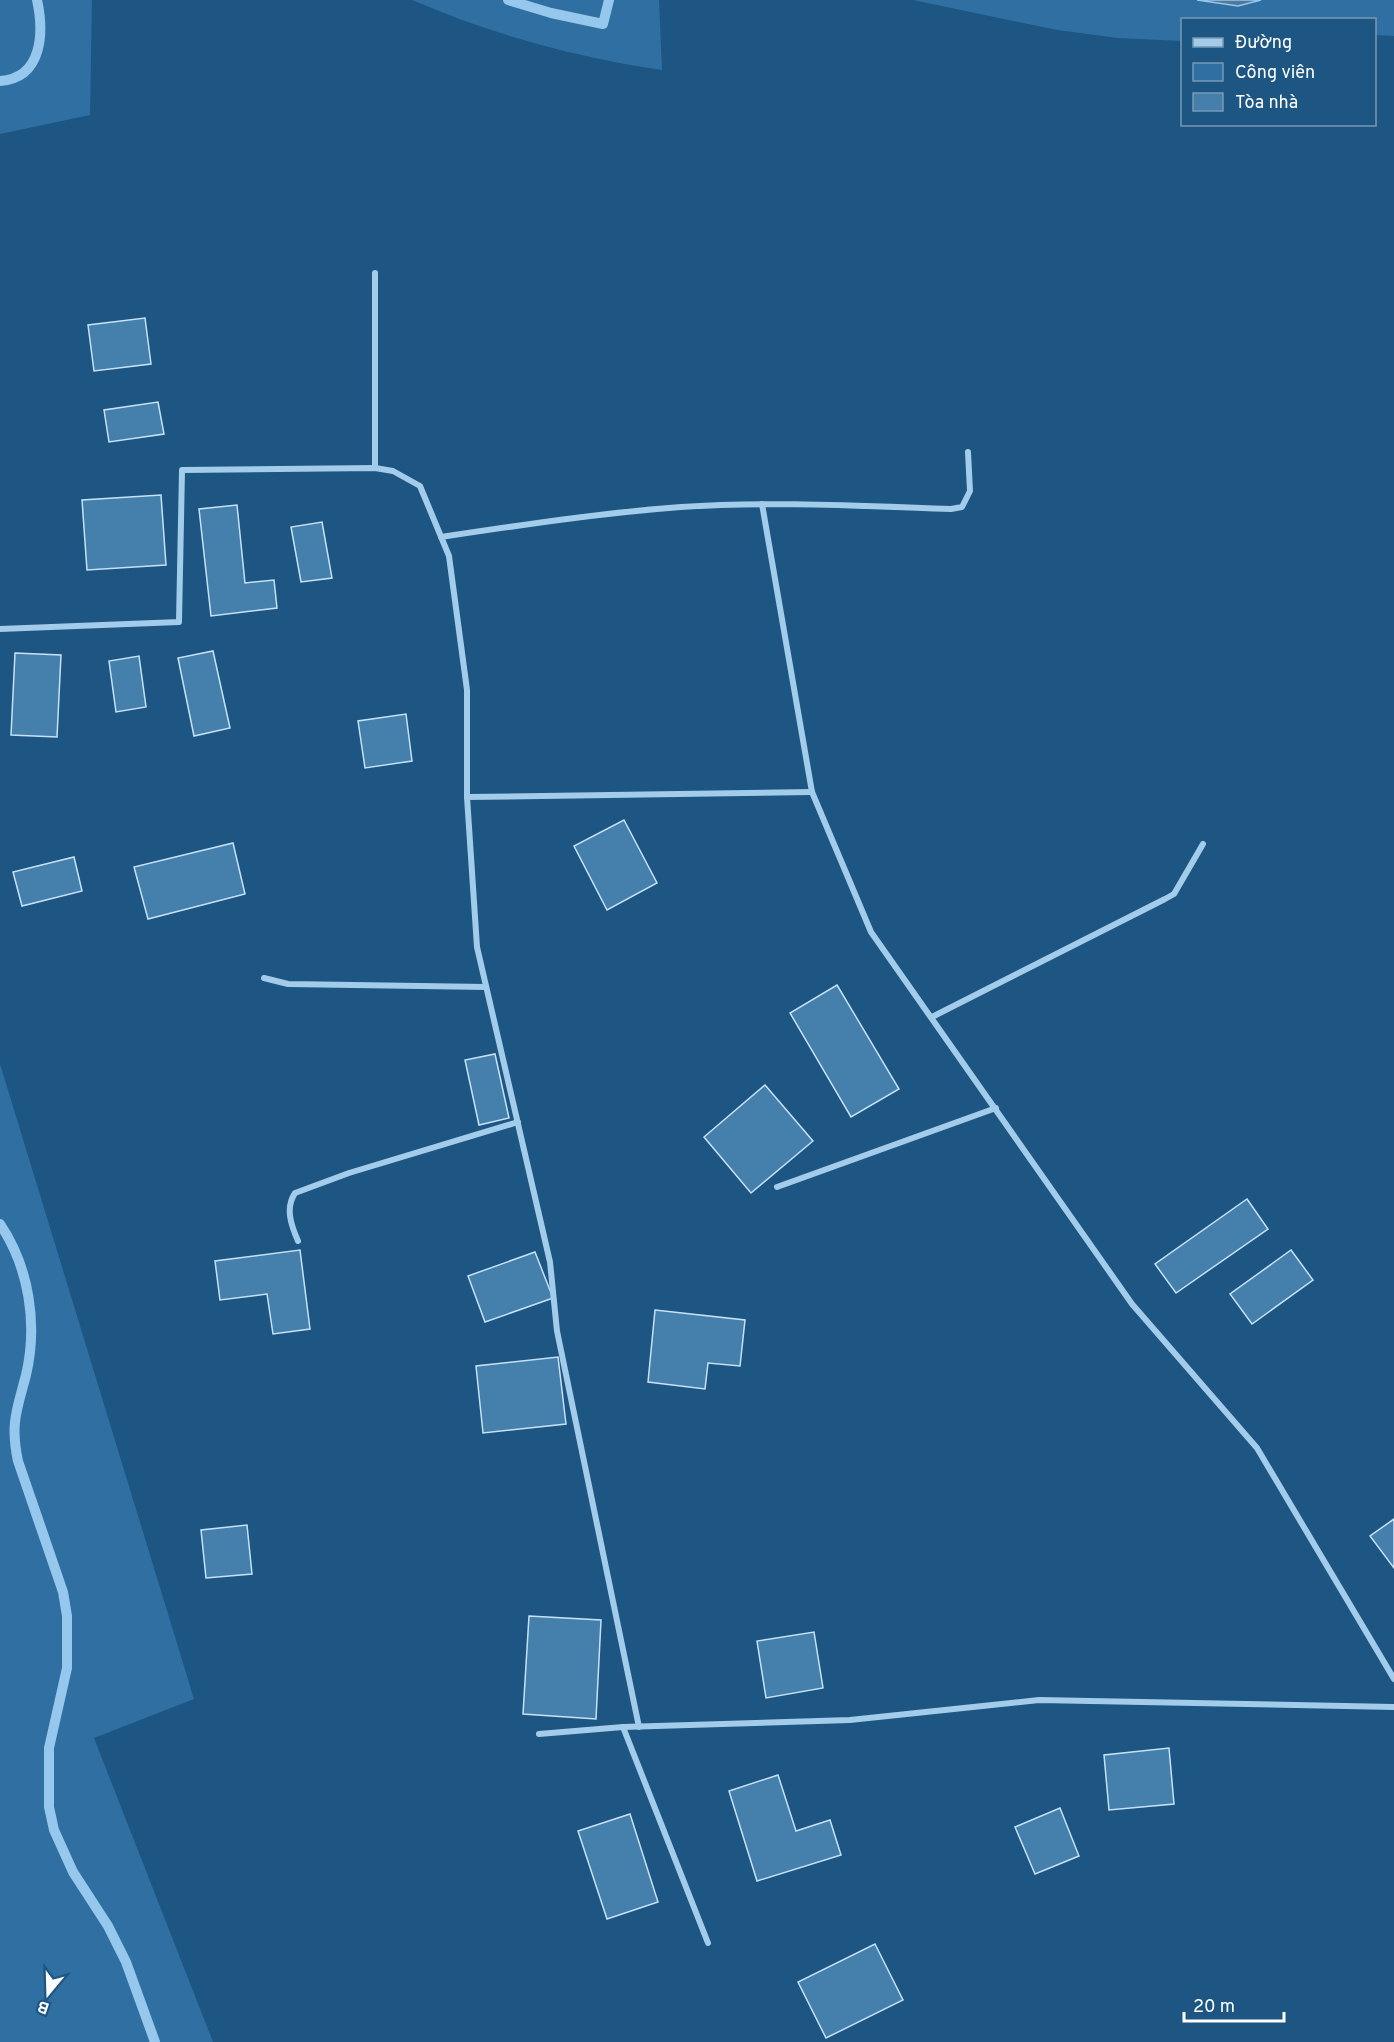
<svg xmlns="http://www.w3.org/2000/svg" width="1394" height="2042" font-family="Overpass,sans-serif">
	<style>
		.green { fill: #306fa1 }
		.water { fill: #51799b; stroke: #96c7ec; stroke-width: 1.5 }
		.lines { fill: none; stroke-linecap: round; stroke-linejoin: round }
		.stream { stroke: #96c7ec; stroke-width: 10 }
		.building { fill: #457fac; stroke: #c7e2f7; stroke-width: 1.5 }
		.street { stroke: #a3cbea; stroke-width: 6 }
	</style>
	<rect width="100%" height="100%" fill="#1d5583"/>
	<g class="green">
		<polygon points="0,0 92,0 90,115 0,134"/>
		<path d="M412 0H659L662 70C575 57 493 35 412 0Z"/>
		<polygon points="913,0 1394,0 1394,36 1375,35 1374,20 1182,20 1182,41 1118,38 1057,30"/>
		<polygon points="0,1064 194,1699 94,1738 213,2042 0,2042"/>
	</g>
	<polygon class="water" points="1197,0 1261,0 1238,6"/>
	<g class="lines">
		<g class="stream">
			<polyline points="508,0 551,13 603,24 609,0"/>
			<path d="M0 81C43 78 44 32 37 0"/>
			<path d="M0 1224C29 1267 38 1324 26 1375 17 1410 10 1423 18 1461L63 1592 67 1616V1668L49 1748V1807L54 1830 73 1872 108 1926 126 1962 155 2042"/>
		</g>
	</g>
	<g class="building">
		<polygon points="145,318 151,364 94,371 88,325"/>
		<polygon points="158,402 164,434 109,442 104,410"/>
		<polygon points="161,495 166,565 87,570 82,500"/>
		<polygon points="237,505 245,583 274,580 277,608 211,616 199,509"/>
		<polygon points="322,522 332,578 301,582 291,527"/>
		<polygon points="213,651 230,728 194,736 178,658"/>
		<polygon points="15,653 61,655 57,737 11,735"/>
		<polygon points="139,656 146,707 116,712 109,661"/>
		<polygon points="406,714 412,761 365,768 358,721"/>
		<polygon points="624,820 657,883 607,910 574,846"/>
		<polygon points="233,843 245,894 148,919 134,867"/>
		<polygon points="74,857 82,891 22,906 13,872"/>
		<polygon points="837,985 899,1089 851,1117 790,1013"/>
		<polygon points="495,1054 509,1118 479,1125 465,1060"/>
		<polygon points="765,1085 813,1141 751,1193 704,1137"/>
		<polygon points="1247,1199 1268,1229 1176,1293 1155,1264"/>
		<polygon points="300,1250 310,1329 273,1334 267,1294 220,1300 215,1261"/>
		<polygon points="1291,1250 1313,1280 1252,1324 1230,1294"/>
		<polygon points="535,1252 553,1298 485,1322 468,1276"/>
		<polygon points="655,1310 745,1320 740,1366 708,1363 705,1389 648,1382"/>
		<polygon points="558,1357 566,1424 483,1433 476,1366"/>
		<polygon points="1394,1519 1394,1568 1370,1536"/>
		<polygon points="247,1525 252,1574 206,1578 201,1530"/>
		<polygon points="529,1616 601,1620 596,1719 523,1714"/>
		<polygon points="814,1632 823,1688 766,1698 757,1641"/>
		<polygon points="1169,1748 1174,1804 1109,1810 1104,1755"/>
		<polygon points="778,1775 796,1831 830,1820 841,1855 757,1881 729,1791"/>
		<polygon points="1060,1808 1079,1856 1035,1874 1015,1827"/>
		<polygon points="630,1814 658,1902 607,1919 578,1831"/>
		<polygon points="875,1944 903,2000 826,2038 798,1982"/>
	</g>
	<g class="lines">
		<g class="street">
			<polyline points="375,273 375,468"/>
			<polyline points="762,504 812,792 871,932 1132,1304 1257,1448 1394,1679"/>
			<path d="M441 537C521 525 601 513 681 507 771 501 861 506 951 509L962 507 970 491 968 452"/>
			<polyline points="0,629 179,622 182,470 375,468 393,471 420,486 449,556 467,690 467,797 812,792"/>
			<polyline points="467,797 477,947 550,1262 557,1331 639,1727"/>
			<polyline points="264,978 288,984 486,987"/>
			<polyline points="932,1017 1165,899 1174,894 1203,844"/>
			<polyline points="777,1187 996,1108"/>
			<path d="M298 1241C291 1225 285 1208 295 1193L349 1173 518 1122"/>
			<polyline points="623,1727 708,1943"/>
			<polyline points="539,1734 623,1727 850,1720 1039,1700 1394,1707"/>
		</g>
	</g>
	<rect x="1181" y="18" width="195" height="108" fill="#1d5583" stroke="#7799b5" stroke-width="1.5"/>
	<rect x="1193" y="38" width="30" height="9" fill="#a3cbea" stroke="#7799b5" stroke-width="1.5"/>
	<text x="1235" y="48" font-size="18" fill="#ffffff">Đường</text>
	<rect x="1193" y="63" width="30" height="18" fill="#306fa1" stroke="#7799b5" stroke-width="1.5"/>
	<text x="1235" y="78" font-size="18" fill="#ffffff">Công viên</text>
	<rect x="1193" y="93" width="30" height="18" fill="#457fac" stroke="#7799b5" stroke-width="1.5"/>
	<text x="1235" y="108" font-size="18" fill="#ffffff">Tòa nhà</text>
	<g transform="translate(48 1994) rotate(199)" stroke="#1d5583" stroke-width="4.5" paint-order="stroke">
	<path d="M0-4.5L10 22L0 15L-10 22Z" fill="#ffffff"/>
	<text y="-9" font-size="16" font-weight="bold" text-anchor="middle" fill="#ffffff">B</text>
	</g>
	<path d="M1184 2012v9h100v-9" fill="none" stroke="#ffffff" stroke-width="3"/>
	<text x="1193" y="2012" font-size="18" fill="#ffffff" stroke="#1d5583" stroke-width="4.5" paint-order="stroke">20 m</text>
</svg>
